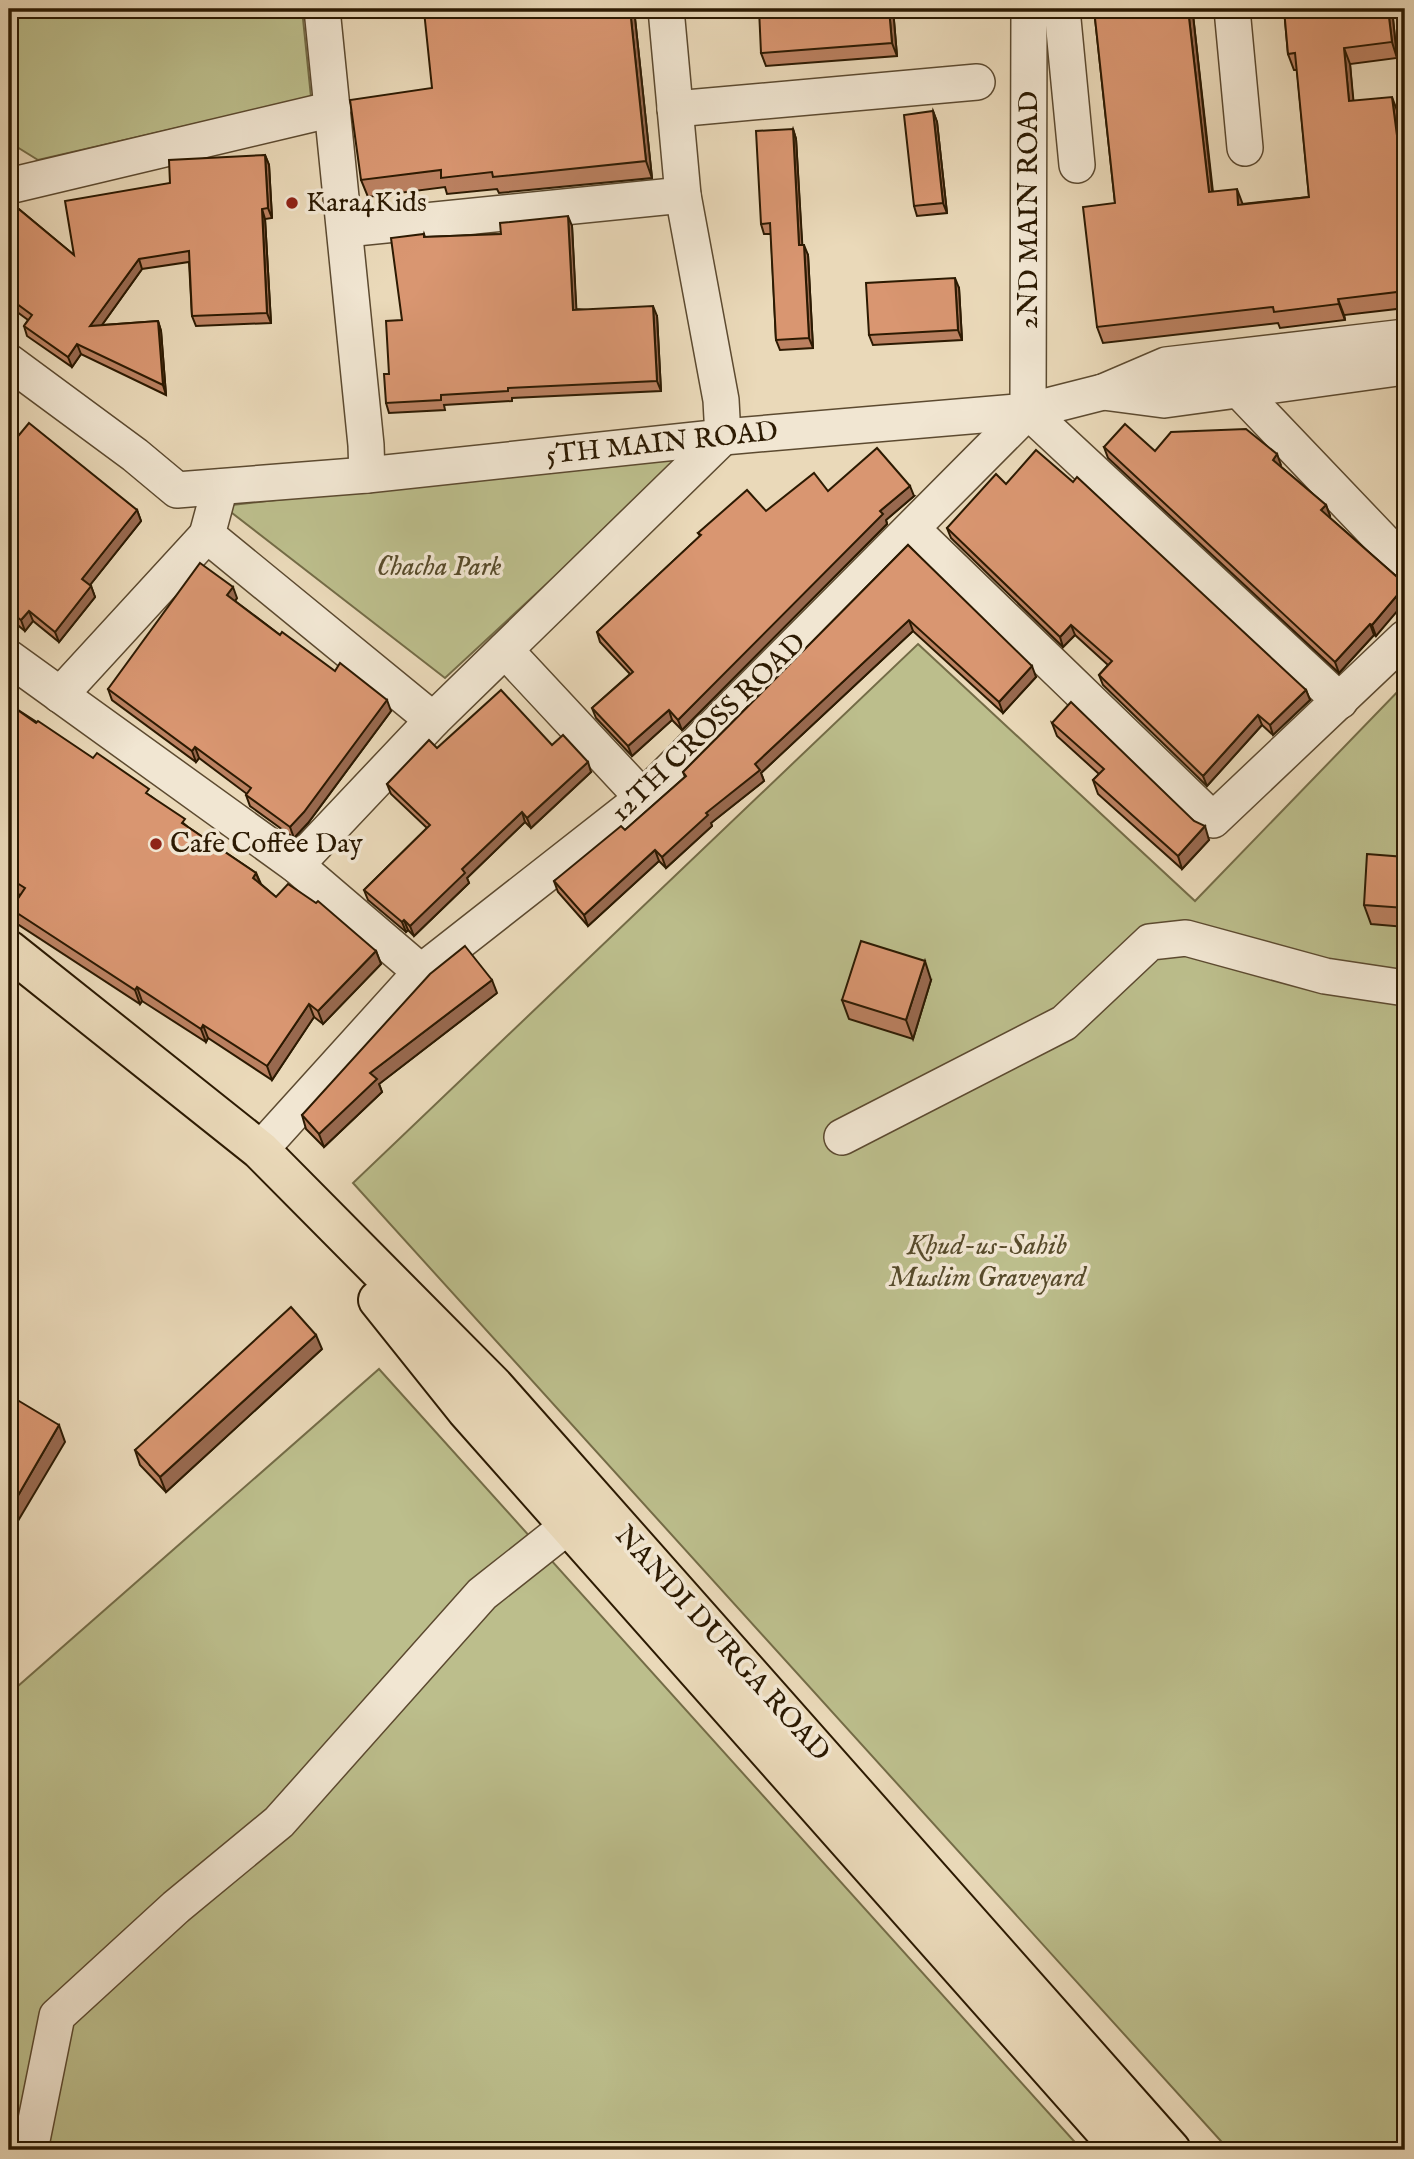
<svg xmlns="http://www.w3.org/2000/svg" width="1414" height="2159" font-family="'IM FELL English',serif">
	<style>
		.green { fill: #bcbe8c; stroke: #746c47; stroke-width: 2 }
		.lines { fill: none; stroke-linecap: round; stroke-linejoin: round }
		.minor-casing { stroke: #5c4a30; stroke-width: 38 }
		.major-casing { stroke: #2c1a02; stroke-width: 42 }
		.minor { stroke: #f1e6d2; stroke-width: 35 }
		.major { stroke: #ead9b9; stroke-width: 38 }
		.wall { fill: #bb8161; stroke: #2c1a02; stroke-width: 2 }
		.shaded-wall { fill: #98694f; stroke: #2c1a02; stroke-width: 2 }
		.building { fill: #d99671; stroke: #2c1a02; stroke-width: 2 }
		.poi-dot { fill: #8f2418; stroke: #f1e6d2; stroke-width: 2.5 }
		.labels { text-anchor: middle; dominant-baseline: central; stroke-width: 7; stroke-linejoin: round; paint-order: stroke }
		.poi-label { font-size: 28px; fill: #2c1a02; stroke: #f1e6d2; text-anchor: start }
		.street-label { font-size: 28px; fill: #2c1a02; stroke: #f1e6d2 }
		.park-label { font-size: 28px; font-style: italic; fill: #574b2b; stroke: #f1e6d2 }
	</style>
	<rect width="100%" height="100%" fill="#ead9b9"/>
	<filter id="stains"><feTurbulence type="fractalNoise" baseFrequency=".00286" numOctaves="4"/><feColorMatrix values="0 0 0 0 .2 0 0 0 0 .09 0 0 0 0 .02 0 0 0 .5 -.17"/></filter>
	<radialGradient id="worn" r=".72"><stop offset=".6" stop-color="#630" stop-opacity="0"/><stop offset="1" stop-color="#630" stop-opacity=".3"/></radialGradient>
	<g class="green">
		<polygon points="9,9 302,9 311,97 38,160 9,142"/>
		<polygon points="687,454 445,678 223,506"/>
		<polygon points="918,644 1195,901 1405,684 1405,2136 1398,2150 1229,2150 353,1183"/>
		<polygon points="379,1369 1082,2150 9,2150 9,1694"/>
	</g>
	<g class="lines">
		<g class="minor-casing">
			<g id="minor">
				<polyline points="322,9 366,445 367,475"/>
				<polyline points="1062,9 1077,165"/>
				<polyline points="1232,9 1245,148"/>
				<polyline points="675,109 977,82"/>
				<polyline points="9,186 333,109"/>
				<polyline points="346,229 683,195"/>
				<polyline points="9,362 135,455 177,490 367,475 723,437 1028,411 1103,392 1166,365 1405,337"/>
				<polyline points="1239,390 1405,564"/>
				<polyline points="1103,392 1164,400 1405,367"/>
				<polyline points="1028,411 1340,701"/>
				<polyline points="1028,411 1029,9"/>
				<polyline points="220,487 207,535 433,720"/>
				<polyline points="912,529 1213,820 1405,638"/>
				<polyline points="505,650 643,798"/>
				<polyline points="9,658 296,865 421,972"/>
				<polyline points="60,695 207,535"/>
				<polyline points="296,865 433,720 723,437 721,400 683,195 666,9"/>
				<polyline points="842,1137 1064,1023 1150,942 1186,938 1325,976 1405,988"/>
				<polyline points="260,1150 421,972 643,798 1028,411"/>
				<polyline points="30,2150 57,2016 176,1907 279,1822 482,1594 568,1526"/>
			</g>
		</g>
		<g class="major-casing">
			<g id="major">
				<polyline points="9,950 260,1150 494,1386 1171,2150"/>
				<polyline points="378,1300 466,1410 1122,2150"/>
			</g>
		</g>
		<use href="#minor" class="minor"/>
		<use href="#major" class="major"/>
	</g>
	<g class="wall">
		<polygon points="634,9 652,178 499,193 497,189 447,194 445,187 368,197 361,180 432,88"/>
		<polygon points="893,9 897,56 766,66 761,53"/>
		<polygon points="1094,9 1191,9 1193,15 1213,192 1242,204 1309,197 1297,70 1294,70 1288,54 1284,9 1392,9 1397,58 1350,64 1353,101 1398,113 1405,171 1405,308 1344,315 1345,320 1280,328 1278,323 1103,343 1097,327 1115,203"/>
		<polygon points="933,111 937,122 947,213 917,216 914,206"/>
		<polygon points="793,129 796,139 802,245 808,255 813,348 780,350 776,340 771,234 764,234 761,224"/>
		<polygon points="265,155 269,165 272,218 265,219 271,323 196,326 192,316 189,262 142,269 102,325 158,321 161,331 166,395 81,354 72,367 27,336 24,326 28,320 9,306 9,201 74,255 170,183"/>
		<polygon points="572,226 576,309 657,316 661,391 512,398 512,401 444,405 445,410 389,413 386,403 389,374 424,234 425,237 501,234"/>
		<polygon points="959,288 962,340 873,345 869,335"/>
		<polygon points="9,447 137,510 141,521 90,585 91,586 95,597 59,642 33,621 25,631 9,618"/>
		<polygon points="1104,447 1155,451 1277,454 1280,466 1326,505 1330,516 1329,517 1405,584 1376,636 1374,635 1339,673 1108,458"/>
		<polygon points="1006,484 1306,690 1310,700 1273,735 1262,725 1207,786 1103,685 1099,675 1108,665 1075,635 1063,647 951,538 947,528"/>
		<polygon points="828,491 914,496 886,520 887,524 682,730 672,720 632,756 596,718 592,708 630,674 600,642 597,632 700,536 698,533"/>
		<polygon points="908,545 1036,677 1003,713 913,631 761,773 764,781 711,823 712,826 666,868 659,861 588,926 558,892 554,881 625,830 685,777 683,772"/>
		<polygon points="237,598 235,601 280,635 391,711 308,823 294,838 250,806 246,795 247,794 199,758 196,762 112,700 108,689"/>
		<polygon points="9,704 152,797 188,827 256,873 261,884 276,897 376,951 381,964 323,1024 314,1017 272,1080 208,1038 206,1042 142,1001 140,1004 16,923 11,909 20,895 9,888"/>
		<polygon points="1052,723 1194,821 1209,840 1182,869 1098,794 1093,780 1099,774 1057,736"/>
		<polygon points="552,745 591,772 531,828 525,822 467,878 469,883 414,936 408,930 406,932 368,900 364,890 427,828 391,794 387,784 437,748"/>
		<polygon points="1405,857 1405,927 1371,924 1364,905"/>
		<polygon points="931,980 913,1039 849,1019 842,1000"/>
		<polygon points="497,993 379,1084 382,1092 324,1147 306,1129 302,1115"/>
		<polygon points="322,1349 166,1492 140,1465 135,1450"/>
	</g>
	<g class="shaded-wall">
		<polygon points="630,9 634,9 652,178 646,161"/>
		<polygon points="889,9 893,9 897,56 892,43"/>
		<polygon points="1188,9 1191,9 1193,15 1214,208 1209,192"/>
		<polygon points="1388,9 1392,9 1397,58 1392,42"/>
		<polygon points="1344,48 1350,64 1355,117 1349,101"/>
		<polygon points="1392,97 1398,113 1405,171 1405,199"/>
		<polygon points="933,111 937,122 947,213 943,203"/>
		<polygon points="793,129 796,139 803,256 799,245"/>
		<polygon points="265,155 269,165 272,218 268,208"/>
		<polygon points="1237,189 1243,205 1238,205"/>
		<polygon points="262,209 265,219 271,323 267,313"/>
		<polygon points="568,216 572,226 577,320 573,310"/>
		<polygon points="804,245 808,255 813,348 809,338"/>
		<polygon points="139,259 142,269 94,336 90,326"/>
		<polygon points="955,278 959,288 962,340 958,330"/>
		<polygon points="1338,299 1344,315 1345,320 1339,304"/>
		<polygon points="653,306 657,316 661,391 657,381"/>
		<polygon points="158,321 161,331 166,395 163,385"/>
		<polygon points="77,344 81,354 72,367 68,357"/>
		<polygon points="1277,454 1281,465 1277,471 1273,460"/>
		<polygon points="910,486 914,496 886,520 887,524 682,730 678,720 880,511"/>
		<polygon points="1326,505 1330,516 1325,521 1321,510"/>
		<polygon points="137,510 141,521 86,590 82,579"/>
		<polygon points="91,586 95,597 59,642 55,632"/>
		<polygon points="1405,586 1405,602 1376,636 1372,625"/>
		<polygon points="233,587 237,598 231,607 227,595"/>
		<polygon points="29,611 33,621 25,631 21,620"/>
		<polygon points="909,620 913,631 761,773 764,781 711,823 712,826 666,868 662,857 755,764"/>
		<polygon points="1370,624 1374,635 1339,673 1335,662"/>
		<polygon points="1071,625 1075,635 1063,647 1060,637"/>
		<polygon points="1032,666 1036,677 1003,713 999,702"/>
		<polygon points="1306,690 1310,700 1273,735 1270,725"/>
		<polygon points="387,700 391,711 308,823 294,838 290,827"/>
		<polygon points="669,710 672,720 632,756 628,746"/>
		<polygon points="1258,715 1262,725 1207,786 1203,776"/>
		<polygon points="195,747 199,758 196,762 192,751"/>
		<polygon points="588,762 591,772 531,828 527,818"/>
		<polygon points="522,812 525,822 467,878 469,883 414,936 410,926 462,869"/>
		<polygon points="1205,826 1209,840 1182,869 1178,856"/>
		<polygon points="655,850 659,861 588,926 584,915"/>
		<polygon points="256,873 261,886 253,878"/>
		<polygon points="404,920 408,930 406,932 402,922"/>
		<polygon points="376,951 381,964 323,1024 318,1011"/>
		<polygon points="925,961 931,980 913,1039 906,1020"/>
		<polygon points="492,980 497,993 379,1084 382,1092 324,1147 319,1134 370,1073"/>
		<polygon points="137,987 142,1001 140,1004 135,990"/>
		<polygon points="309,1004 314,1017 272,1080 267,1066"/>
		<polygon points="203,1025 208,1038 206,1042 201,1029"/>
		<polygon points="9,1078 14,1093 9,1100"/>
		<polygon points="316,1335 322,1349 166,1492 160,1477"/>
		<polygon points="59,1425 65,1442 9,1536 9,1511"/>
	</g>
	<g class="building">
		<polygon points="441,9 630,9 646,161 493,177 492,172 441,178 441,170 361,180 350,100 432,88 424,11"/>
		<polygon points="759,9 889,9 892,43 761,53"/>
		<polygon points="1094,9 1188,9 1209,192 1237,189 1238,205 1309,197 1295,53 1288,54 1284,9 1388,9 1392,42 1344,48 1349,101 1392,97 1405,197 1405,291 1338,299 1339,304 1274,312 1273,307 1097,327 1083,207 1115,203"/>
		<polygon points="933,111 943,203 914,206 904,115"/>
		<polygon points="793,129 799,245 804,245 809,338 776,340 770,223 761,224 756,131"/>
		<polygon points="265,155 268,208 262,209 267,313 192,316 189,251 139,259 90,326 158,321 163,385 77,344 68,357 24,326 32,315 9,298 9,201 74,255 65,201 170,183 169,160"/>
		<polygon points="568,216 573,310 653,306 657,381 508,388 508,391 441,395 441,400 386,403 384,374 389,374 386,321 402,320 391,238 424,234 424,237 501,234 500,223"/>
		<polygon points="955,278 958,330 869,335 866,283"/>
		<polygon points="29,423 137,510 82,579 91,586 55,632 29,611 21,620 9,611 9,447"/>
		<polygon points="1125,424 1155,451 1171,432 1246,429 1277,454 1273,460 1326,505 1321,510 1405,584 1405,586 1372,625 1370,624 1335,662 1104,447"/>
		<polygon points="877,448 910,486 880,511 883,514 678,720 669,710 628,746 592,708 633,672 597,632 701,535 698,533 747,490 766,511 814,473 828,491"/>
		<polygon points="1036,450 1073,482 1077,477 1306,690 1270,725 1258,715 1203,776 1099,675 1112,661 1071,625 1060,637 947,528 996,474 1006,484"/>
		<polygon points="908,545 1032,666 999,702 909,620 755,764 760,770 706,813 708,815 662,857 655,850 584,915 554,881 621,826 625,830 686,776 683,772"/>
		<polygon points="200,563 233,587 227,595 280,635 282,632 335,671 340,663 387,700 304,812 290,827 246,795 251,788 195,747 192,751 108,689"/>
		<polygon points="501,690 552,745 563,735 588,762 527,818 522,812 462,869 465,873 410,926 404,920 402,922 364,890 430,825 387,784 429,740 437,748"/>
		<polygon points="1071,702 1194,821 1205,826 1178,856 1093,780 1104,769 1052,723"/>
		<polygon points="9,704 36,723 38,721 93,758 97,753 149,789 146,793 185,819 182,823 256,873 253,878 276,897 288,884 316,903 318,901 376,951 318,1011 309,1004 267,1066 203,1025 201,1029 137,987 135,990 11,909 25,888 9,878"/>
		<polygon points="1367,854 1405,857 1405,908 1364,905"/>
		<polygon points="861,941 925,961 906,1020 842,1000"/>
		<polygon points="465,946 492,980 370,1073 377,1079 319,1134 302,1115 430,974"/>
		<polygon points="291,1307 316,1335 160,1477 135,1450"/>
		<polygon points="9,1395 59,1425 9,1511"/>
	</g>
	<g class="poi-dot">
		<circle cx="292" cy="203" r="7"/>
		<circle cx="156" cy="844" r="7"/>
	</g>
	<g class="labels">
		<g class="poi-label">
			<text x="306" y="203">Kara4Kids</text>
			<text x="170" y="844">Cafe Coffee Day</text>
		</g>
		<g class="street-label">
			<text transform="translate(1029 210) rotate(-90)">2ND MAIN ROAD</text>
			<text transform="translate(662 444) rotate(-6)">5TH MAIN ROAD</text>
			<text transform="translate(709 728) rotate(-44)">12TH CROSS ROAD</text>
			<text transform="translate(722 1644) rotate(48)">NANDI DURGA ROAD</text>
		</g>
		<g class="park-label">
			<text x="439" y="567">Chacha Park</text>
			<text x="987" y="1246">Khud-us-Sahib<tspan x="987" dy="32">Muslim Graveyard</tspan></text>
		</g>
	</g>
	<rect width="1414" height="2159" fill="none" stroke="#ead9b9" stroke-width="35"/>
	<rect x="10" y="10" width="1393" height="2138" fill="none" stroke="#2c1a02" stroke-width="3.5"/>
	<rect x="18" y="18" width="1379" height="2124" fill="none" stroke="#2c1a02" stroke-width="2"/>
	<rect width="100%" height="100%" filter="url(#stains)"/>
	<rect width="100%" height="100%" fill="url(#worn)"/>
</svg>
